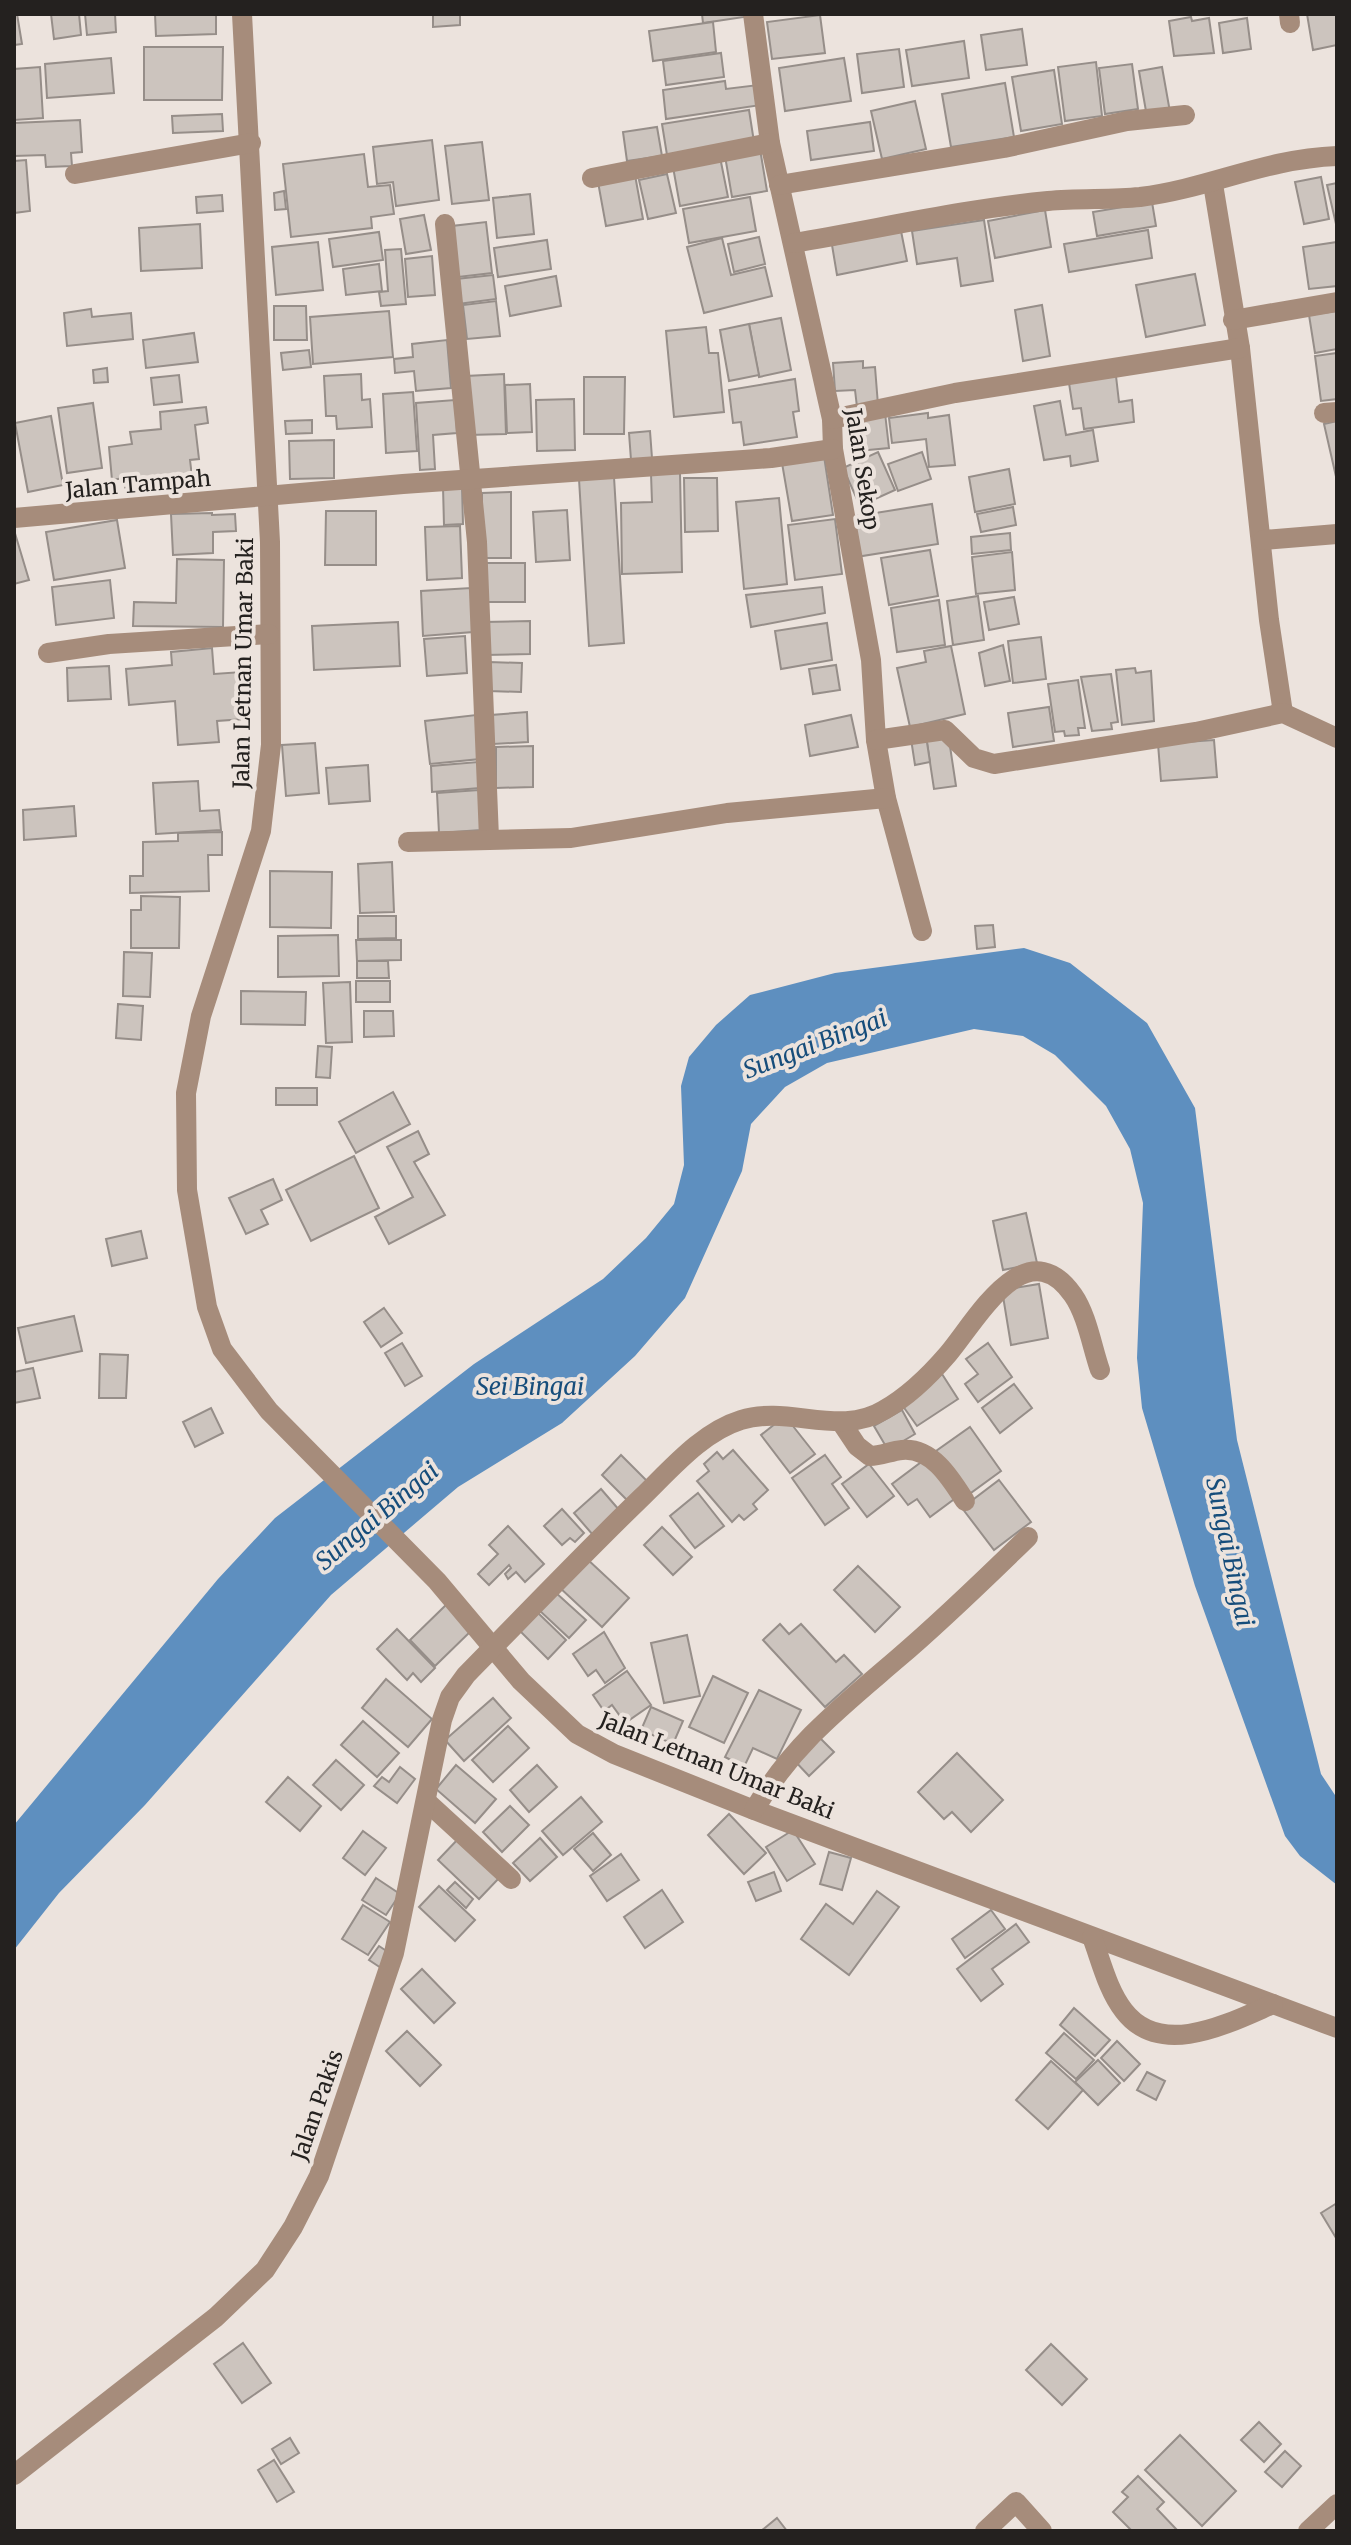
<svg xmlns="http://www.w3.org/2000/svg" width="1351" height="2545" font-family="Merriweather,serif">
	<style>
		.water { fill: #5e8fbf }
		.building { fill: #ccc4be; stroke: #968e89; stroke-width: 2 }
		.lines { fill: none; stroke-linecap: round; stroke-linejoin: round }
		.minor { stroke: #a68c7b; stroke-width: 20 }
		.labels { text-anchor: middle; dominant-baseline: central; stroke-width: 8; stroke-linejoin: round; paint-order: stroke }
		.street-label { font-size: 22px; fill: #24211f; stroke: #ece3dd }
		.water-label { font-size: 24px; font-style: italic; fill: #164d7b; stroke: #ece3dd }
	</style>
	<rect width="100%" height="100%" fill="#ece3dd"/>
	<polygon class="water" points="1024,948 1070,963 1147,1023 1195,1108 1237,1440 1321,1774 1337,1798 1337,1885 1300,1856 1285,1836 1195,1586 1142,1408 1137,1358 1143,1203 1130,1149 1106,1106 1055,1055 1023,1036 974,1029 827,1063 785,1087 751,1124 742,1171 685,1298 635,1356 562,1423 458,1487 331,1595 145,1805 59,1893 14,1950 14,1825 218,1579 275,1518 474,1364 603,1279 646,1238 674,1204 684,1165 681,1086 689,1057 716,1025 750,995 835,973"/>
	<g class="building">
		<polygon points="14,14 17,14 22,44 14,45"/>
		<polygon points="51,14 79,14 81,35 54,39"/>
		<polygon points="85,14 115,14 116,32 87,35"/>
		<polygon points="155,14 216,14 216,34 156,36"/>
		<polygon points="433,14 460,14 460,25 433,27"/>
		<polygon points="702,14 744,14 744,17 703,23"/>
		<polygon points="1307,14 1337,14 1337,45 1313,50"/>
		<polygon points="820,15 825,53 772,59 767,22"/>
		<polygon points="1191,17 1192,21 1209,18 1214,53 1174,56 1169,21"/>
		<polygon points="1247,18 1251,49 1223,53 1219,23"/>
		<polygon points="713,22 716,52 653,61 649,31"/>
		<polygon points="1022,29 1027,65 986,70 981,35"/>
		<polygon points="964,41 969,78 912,86 906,50"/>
		<polygon points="144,47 223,47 222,100 144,100"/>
		<polygon points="899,49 904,87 862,93 857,54"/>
		<polygon points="721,53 724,77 666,85 663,61"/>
		<polygon points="111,58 114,93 47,98 45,64"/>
		<polygon points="844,58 851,101 785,111 779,68"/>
		<polygon points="1096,62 1102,116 1065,121 1058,67"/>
		<polygon points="1132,64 1138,109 1105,114 1099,68"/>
		<polygon points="40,67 43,118 14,120 14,69"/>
		<polygon points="1162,67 1170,112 1147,117 1139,71"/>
		<polygon points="1054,70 1062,124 1021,131 1012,77"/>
		<polygon points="725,81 726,89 758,85 761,105 666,119 663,90"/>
		<polygon points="1005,83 1014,137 951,147 942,94"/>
		<polygon points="915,101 926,149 882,159 871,111"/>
		<polygon points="749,110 754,142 667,155 662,124"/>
		<polygon points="222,114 223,131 173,133 172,116"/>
		<polygon points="80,120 82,152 71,153 72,166 46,167 45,155 14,156 14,123"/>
		<polygon points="870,122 874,151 811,160 807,131"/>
		<polygon points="657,127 662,156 627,161 623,132"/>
		<polygon points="432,140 439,200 396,206 393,182 377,184 373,147"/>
		<polygon points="482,142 489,200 452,204 445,146"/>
		<polygon points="760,149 767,191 732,197 725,156"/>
		<polygon points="364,154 368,187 390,185 394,214 371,217 372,228 291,237 283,164"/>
		<polygon points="720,157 728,197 680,206 673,167"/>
		<polygon points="26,160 30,211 14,213 14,161"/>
		<polygon points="667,174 676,213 648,219 639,180"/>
		<polygon points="635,175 643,219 606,226 598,182"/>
		<polygon points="1321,177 1329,219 1304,224 1295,182"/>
		<polygon points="1337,183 1337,223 1336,224 1327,185"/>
		<polygon points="284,191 286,209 275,210 274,193"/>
		<polygon points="530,194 534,234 497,238 493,198"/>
		<polygon points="222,195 223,211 197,213 196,197"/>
		<polygon points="750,197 756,231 689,243 683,209"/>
		<polygon points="1152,202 1156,226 1097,236 1093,212"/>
		<polygon points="1045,210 1051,247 995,258 988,221"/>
		<polygon points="424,215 431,250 406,254 400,219"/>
		<polygon points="984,220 993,281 961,286 957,258 917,264 912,231"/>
		<polygon points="486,222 492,273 458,277 452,226"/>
		<polygon points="200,224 202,268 141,271 139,228"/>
		<polygon points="1148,230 1152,258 1069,272 1064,244"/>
		<polygon points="901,231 907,261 837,275 832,245"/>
		<polygon points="379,232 383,260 333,267 329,239"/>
		<polygon points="759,237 765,264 734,272 728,244"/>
		<polygon points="722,238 731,275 765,267 772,296 704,313 687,247"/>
		<polygon points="547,240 551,269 498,277 494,248"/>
		<polygon points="318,242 323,290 276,295 272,247"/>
		<polygon points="1337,242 1337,286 1309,289 1303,247"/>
		<polygon points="401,249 406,304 381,306 379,292 388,291 385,250"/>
		<polygon points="432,256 435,295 408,297 405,259"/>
		<polygon points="379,264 382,291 346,295 343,269"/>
		<polygon points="1195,274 1205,325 1146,337 1136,285"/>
		<polygon points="493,275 496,299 458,304 456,279"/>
		<polygon points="556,276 561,306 510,316 505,286"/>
		<polygon points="496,301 500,336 467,339 463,305"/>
		<polygon points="1042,305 1050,356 1023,361 1015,310"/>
		<polygon points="274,306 306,306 307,340 274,340"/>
		<polygon points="91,309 92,317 131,313 133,339 67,346 64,313"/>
		<polygon points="389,311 393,357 313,364 310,317"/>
		<polygon points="1337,311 1337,349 1315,353 1309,315"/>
		<polygon points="781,318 791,370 759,377 749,324"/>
		<polygon points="749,324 759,375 729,381 720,330"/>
		<polygon points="706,327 709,353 718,353 724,412 674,417 666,331"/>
		<polygon points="194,333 198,362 146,368 143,340"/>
		<polygon points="447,340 451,388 416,391 414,371 395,373 394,359 413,357 412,344"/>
		<polygon points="309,350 311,367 283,370 281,353"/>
		<polygon points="1337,353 1337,399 1321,401 1315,356"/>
		<polygon points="863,361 863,368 875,367 878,405 857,407 855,390 835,391 833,363"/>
		<polygon points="107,368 108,382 94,383 93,370"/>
		<polygon points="361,374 362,400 370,399 372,427 337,429 336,416 326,416 324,376"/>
		<polygon points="504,374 506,434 468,435 466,376"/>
		<polygon points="179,375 182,402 154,405 151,378"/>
		<polygon points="1116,376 1119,402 1132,400 1134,422 1084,429 1081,408 1073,409 1069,383"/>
		<polygon points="584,377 625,377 624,434 584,434"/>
		<polygon points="795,379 799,411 793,412 797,437 744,445 741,422 733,423 729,390"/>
		<polygon points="530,384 532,432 507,433 505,385"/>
		<polygon points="413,392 417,451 386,453 383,394"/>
		<polygon points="574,399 575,450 537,451 536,400"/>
		<polygon points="455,400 457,433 433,435 435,469 420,470 416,403"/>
		<polygon points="1060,401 1066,435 1093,430 1098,461 1071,466 1070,456 1044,460 1034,406"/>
		<polygon points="93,403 102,468 67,473 58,408"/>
		<polygon points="206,407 208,423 195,425 199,459 190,460 193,485 126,493 124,478 112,480 109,447 132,444 130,432 161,429 160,412"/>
		<polygon points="885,413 889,448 858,451 855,416"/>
		<polygon points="928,413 928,418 949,415 955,465 929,467 926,439 892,443 889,418"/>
		<polygon points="51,416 63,485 28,492 15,423"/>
		<polygon points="312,420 312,433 286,434 285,421"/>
		<polygon points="1337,421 1337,481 1324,424"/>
		<polygon points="650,431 652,458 631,460 629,433"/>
		<polygon points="334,440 334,478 290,479 289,441"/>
		<polygon points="878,452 895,490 860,506 843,468"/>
		<polygon points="922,452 931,479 898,491 888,464"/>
		<polygon points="824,456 833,515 792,521 782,463"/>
		<polygon points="1009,469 1015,504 975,512 969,477"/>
		<polygon points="680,473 682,572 622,574 621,503 652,502 651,474"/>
		<polygon points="614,477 624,643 589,646 579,479"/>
		<polygon points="684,478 717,478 718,531 685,532"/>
		<polygon points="443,487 462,487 463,524 444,525"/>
		<polygon points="511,492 511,558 482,558 482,493"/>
		<polygon points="779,498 787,584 744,589 736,502"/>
		<polygon points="932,504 938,544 856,557 850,517"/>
		<polygon points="1013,507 1016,525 981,532 977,514"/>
		<polygon points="567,510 570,560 536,562 533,512"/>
		<polygon points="326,511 376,511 376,565 325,565"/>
		<polygon points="212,513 212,515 235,514 236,531 213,532 213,553 173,555 171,514"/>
		<polygon points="835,519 842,574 795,580 788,525"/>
		<polygon points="117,520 125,568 54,580 46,532"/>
		<polygon points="460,526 462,578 427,580 425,527"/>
		<polygon points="14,530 29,580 14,584"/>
		<polygon points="1010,533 1011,550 972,554 971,537"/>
		<polygon points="930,550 938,596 889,605 881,558"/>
		<polygon points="1012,552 1015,590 976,594 972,557"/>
		<polygon points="177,559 224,560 223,627 133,626 134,602 176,603"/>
		<rect x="480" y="563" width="45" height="39"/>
		<polygon points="110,580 114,618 56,625 52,587"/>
		<polygon points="822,587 825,613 751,627 746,595"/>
		<polygon points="471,588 473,632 423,636 421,591"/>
		<polygon points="978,596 984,640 953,645 947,601"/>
		<polygon points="1014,597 1019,624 989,630 984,602"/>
		<polygon points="939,600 945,645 897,652 891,608"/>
		<polygon points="530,621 530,654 485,655 484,622"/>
		<polygon points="398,622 400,666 314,670 312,626"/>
		<polygon points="827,623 832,660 781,669 775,631"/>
		<polygon points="465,636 467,673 427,676 424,639"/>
		<polygon points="1041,637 1046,679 1013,683 1008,641"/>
		<polygon points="1003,645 1010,681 985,686 979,653"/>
		<polygon points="951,646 965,714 910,727 897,668 926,662 924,651"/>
		<polygon points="212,648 214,674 242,672 245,719 217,721 219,742 178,745 175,701 129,705 126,669 172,665 171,652"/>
		<polygon points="489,662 522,663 521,692 489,691"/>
		<polygon points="836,665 840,690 813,694 809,669"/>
		<polygon points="109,666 111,699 68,701 67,668"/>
		<polygon points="1135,668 1136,673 1151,671 1154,721 1122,725 1116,670"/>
		<polygon points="1111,674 1118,722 1111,723 1112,729 1092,731 1081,677"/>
		<polygon points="1078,680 1085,728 1078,728 1079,735 1065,736 1064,731 1055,732 1048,684"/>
		<polygon points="1049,707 1054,741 1013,747 1008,713"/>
		<polygon points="527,712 528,742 493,744 491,715"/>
		<polygon points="476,715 480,759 430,764 425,721"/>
		<polygon points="851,715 858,747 810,756 805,725"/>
		<polygon points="948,733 956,786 934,789 926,736"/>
		<polygon points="926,736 930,762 915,765 911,739"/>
		<polygon points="1214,740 1217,777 1161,781 1158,744"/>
		<polygon points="315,743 319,793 286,796 282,745"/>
		<polygon points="533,746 533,787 496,788 496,747"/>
		<polygon points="478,762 480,788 432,792 431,766"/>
		<polygon points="368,765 370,801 329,804 326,768"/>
		<polygon points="198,781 200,811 219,810 221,830 156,834 153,783"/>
		<polygon points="479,790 481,830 439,833 437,793"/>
		<polygon points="74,806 76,836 24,840 23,810"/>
		<polygon points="222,832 222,855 208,855 209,891 130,893 130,876 143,876 143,842 178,841 178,833"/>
		<polygon points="392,862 394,912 360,913 358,864"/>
		<polygon points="270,871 332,872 331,928 270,927"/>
		<polygon points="141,896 180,897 179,948 131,948 131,910 141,910"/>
		<polygon points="358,916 396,916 396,938 358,939"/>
		<polygon points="993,925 995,947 977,949 975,926"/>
		<polygon points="338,935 339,976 278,977 278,936"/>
		<polygon points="356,940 401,940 401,960 357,961"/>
		<polygon points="124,952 152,953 150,997 123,996"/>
		<polygon points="357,961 388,961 389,978 357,978"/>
		<rect x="356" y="981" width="34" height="21"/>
		<polygon points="350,982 352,1042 326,1043 323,983"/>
		<polygon points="241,991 306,992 305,1025 241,1024"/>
		<polygon points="118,1004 143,1006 141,1040 116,1038"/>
		<polygon points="364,1011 393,1011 394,1036 364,1037"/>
		<polygon points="318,1046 332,1047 330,1078 316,1077"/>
		<rect x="276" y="1088" width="41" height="17"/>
		<polygon points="393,1092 410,1124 356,1153 339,1122"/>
		<polygon points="418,1131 429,1154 414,1162 445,1215 389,1244 375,1217 413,1197 387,1147"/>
		<polygon points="354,1156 379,1208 311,1241 286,1190"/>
		<polygon points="273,1179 282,1200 261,1210 268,1224 246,1234 229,1198"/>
		<polygon points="1026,1213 1037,1263 1003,1270 993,1221"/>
		<polygon points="141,1231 147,1258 112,1266 106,1239"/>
		<polygon points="1039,1284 1048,1338 1011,1345 1002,1290"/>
		<polygon points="384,1308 402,1333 381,1347 364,1322"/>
		<polygon points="74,1316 82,1351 26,1363 18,1328"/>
		<polygon points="402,1343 422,1376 405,1386 385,1353"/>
		<polygon points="988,1343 1012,1377 978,1402 965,1384 978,1374 966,1359"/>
		<polygon points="100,1354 128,1355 126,1398 99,1398"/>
		<polygon points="33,1368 40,1398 14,1403 14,1372"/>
		<polygon points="942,1374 958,1399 917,1426 900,1402"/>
		<polygon points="1014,1384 1032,1408 1000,1433 982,1408"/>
		<polygon points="211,1408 223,1433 195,1447 183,1422"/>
		<polygon points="902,1410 915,1434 888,1450 874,1426"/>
		<polygon points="785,1416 815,1454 790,1473 761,1435"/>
		<polygon points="970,1427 1001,1471 968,1495 936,1451"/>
		<polygon points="733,1450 768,1490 753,1504 757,1509 744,1520 739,1515 732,1522 697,1481 709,1471 704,1464 717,1452 723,1459"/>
		<polygon points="621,1455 648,1482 628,1501 602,1475"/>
		<polygon points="825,1455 841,1477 832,1484 849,1508 825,1525 792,1478"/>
		<polygon points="928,1457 957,1497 930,1517 917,1499 908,1505 892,1484"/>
		<polygon points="869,1464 894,1496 867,1517 842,1484"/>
		<polygon points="999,1480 1031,1522 994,1550 962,1508"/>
		<polygon points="601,1489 620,1511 593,1535 574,1513"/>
		<polygon points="698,1493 724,1526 695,1548 670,1516"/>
		<polygon points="562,1509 584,1533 575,1542 570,1538 562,1545 544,1526"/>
		<polygon points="508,1526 544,1564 525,1582 516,1572 508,1579 505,1574 511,1568 509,1565 489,1585 478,1574 498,1554 489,1545"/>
		<polygon points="662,1527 692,1557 673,1575 644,1545"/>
		<polygon points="586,1558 629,1598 602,1627 559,1587"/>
		<polygon points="858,1566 900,1607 875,1632 834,1590"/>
		<polygon points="555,1592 586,1620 569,1638 539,1610"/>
		<polygon points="448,1603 473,1629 435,1666 410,1640"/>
		<polygon points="536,1611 566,1640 548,1659 519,1630"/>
		<polygon points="780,1624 789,1634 801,1624 836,1662 844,1655 862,1674 825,1707 763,1640"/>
		<polygon points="397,1629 435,1668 421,1682 413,1673 407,1680 377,1649"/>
		<polygon points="604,1632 625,1668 605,1683 596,1670 588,1676 573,1654"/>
		<polygon points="687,1635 700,1696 664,1703 651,1643"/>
		<polygon points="627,1671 651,1705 625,1723 612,1705 604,1711 593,1695"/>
		<polygon points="713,1676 748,1693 724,1743 689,1727"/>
		<polygon points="386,1679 432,1719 408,1747 362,1708"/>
		<polygon points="759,1690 801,1710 777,1759 753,1748 744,1767 725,1757"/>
		<polygon points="493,1698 511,1718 464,1761 445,1740"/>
		<polygon points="651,1707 683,1721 673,1744 641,1730"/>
		<polygon points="363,1721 399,1753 377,1777 341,1745"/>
		<polygon points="508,1726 529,1748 493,1782 472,1760"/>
		<polygon points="816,1734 834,1752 809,1776 792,1758"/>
		<polygon points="957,1753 1003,1800 971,1832 952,1812 944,1819 918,1792"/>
		<polygon points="336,1760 364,1785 341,1810 313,1785"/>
		<polygon points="456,1765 496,1799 475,1823 436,1789"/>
		<polygon points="537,1765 557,1787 529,1812 510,1790"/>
		<polygon points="400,1767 415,1779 397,1803 374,1786 382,1777 389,1782"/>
		<polygon points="288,1777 321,1806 300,1831 266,1802"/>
		<polygon points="581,1797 602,1822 563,1855 542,1831"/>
		<polygon points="510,1806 529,1825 502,1852 483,1832"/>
		<polygon points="729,1814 766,1853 744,1874 708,1835"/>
		<polygon points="793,1830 815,1864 787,1881 766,1847"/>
		<polygon points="363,1831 386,1848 365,1875 343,1858"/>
		<polygon points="593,1833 611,1855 593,1871 574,1849"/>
		<polygon points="460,1837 501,1876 479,1899 438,1860"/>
		<polygon points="540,1838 557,1857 530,1881 513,1863"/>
		<polygon points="829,1852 851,1858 842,1890 820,1884"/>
		<polygon points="621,1854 639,1880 607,1901 590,1876"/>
		<polygon points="774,1872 781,1891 756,1901 748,1882"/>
		<polygon points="376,1878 400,1894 386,1915 362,1900"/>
		<polygon points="455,1882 473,1899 466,1908 447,1890"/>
		<polygon points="439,1886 475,1920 455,1941 419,1907"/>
		<polygon points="662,1890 683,1922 645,1948 624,1917"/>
		<polygon points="877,1891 899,1907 849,1975 801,1939 826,1904 853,1924"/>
		<polygon points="363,1905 390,1922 368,1955 342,1939"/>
		<polygon points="991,1910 1005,1929 965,1958 952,1939"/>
		<polygon points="1016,1924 1029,1942 992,1969 1003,1984 981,2001 957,1969"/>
		<polygon points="379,1946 391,1954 381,1968 369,1960"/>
		<polygon points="422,1969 455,2003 434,2023 401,1989"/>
		<polygon points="1074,2008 1110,2040 1095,2056 1060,2025"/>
		<polygon points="407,2031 441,2065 420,2086 386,2051"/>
		<polygon points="1064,2033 1094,2060 1076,2079 1046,2053"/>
		<polygon points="1117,2041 1140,2064 1124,2081 1101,2058"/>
		<polygon points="1098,2060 1120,2083 1098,2105 1075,2082"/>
		<polygon points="1051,2061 1083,2090 1048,2129 1016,2100"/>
		<polygon points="1147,2072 1165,2081 1156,2100 1137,2090"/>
		<polygon points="1337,2203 1337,2237 1336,2238 1321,2213"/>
		<polygon points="243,2343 271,2383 242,2403 214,2364"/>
		<polygon points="1051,2344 1087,2379 1062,2405 1026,2370"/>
		<polygon points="1259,2422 1281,2444 1264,2462 1241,2440"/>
		<polygon points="1180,2435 1236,2491 1202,2526 1145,2470"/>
		<polygon points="290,2438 299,2453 281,2464 272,2449"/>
		<polygon points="1285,2451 1301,2466 1282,2487 1265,2472"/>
		<polygon points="274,2460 294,2492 277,2502 258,2470"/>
		<polygon points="1138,2476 1164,2502 1157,2509 1178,2531 1132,2531 1113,2512 1128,2497 1122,2492"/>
		<polygon points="777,2518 787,2531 761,2531"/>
	</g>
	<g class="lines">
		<g class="minor">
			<polyline points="242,14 270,542 271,745 261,831 201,1016 186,1093 187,1190 207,1307 222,1349 269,1411 437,1581 521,1681 577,1734 614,1754 754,1810 1337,2028"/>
			<polyline points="753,14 770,143 832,419 833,449 871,660 876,740 886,798 922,931"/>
			<polyline points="1289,14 1290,23"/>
			<polyline points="75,174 251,143"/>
			<polyline points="592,178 770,143"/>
			<polyline points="1213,184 1240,348 1269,620 1283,713"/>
			<polyline points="779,185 1004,148 1127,121 1185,115"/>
			<polyline points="445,224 477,542 489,838"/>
			<path d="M794 243C878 229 964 209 1048 201 1079 198 1110 200 1140 197 1211 188 1263 159 1337 156"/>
			<polyline points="1233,320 1337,302"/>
			<polyline points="1324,413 1337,412"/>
			<polyline points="832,419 955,393 1240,348"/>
			<polyline points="14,518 403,484 771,458 833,449"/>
			<polyline points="1263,540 1337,534"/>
			<polyline points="48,653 109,644 269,634"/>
			<polyline points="876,740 945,730 974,758 994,764 1196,732 1283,713 1337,738"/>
			<polyline points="408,842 571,838 727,813 886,798"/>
			<path d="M841 1422 857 1446 870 1456C881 1456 891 1451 902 1450 932 1447 951 1479 965 1501"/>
			<polyline points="426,1801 511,1879"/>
			<path d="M754 1810C793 1744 841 1707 897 1659 943 1620 986 1578 1028 1537"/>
			<path d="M1092 1937C1101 1961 1108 1991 1124 2011 1161 2059 1229 2023 1273 2004"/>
			<path d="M14 2475 216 2317 265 2270 293 2227 319 2176 394 1953 442 1720 450 1697 466 1675C525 1615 582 1555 642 1497 671 1469 702 1432 741 1420 789 1405 840 1437 884 1410 907 1397 930 1375 948 1354 976 1321 1026 1228 1073 1295 1087 1315 1092 1347 1100 1370"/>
			<polyline points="985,2531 1016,2502 1042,2531"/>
			<polyline points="1308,2531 1337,2504"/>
		</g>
	</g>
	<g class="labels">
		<g class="street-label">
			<text transform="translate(863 469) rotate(81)">Jalan Sekop</text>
			<text transform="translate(138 484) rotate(-5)">Jalan Tampah</text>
			<text transform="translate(243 663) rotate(-89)">Jalan Letnan Umar Baki</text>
			<text transform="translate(717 1765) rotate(22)">Jalan Letnan Umar Baki</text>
			<text transform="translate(317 2105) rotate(-71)">Jalan Pakis</text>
		</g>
		<g class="water-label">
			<text transform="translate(815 1044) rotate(-21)">Sungai Bingai</text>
			<text x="530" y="1386">Sei Bingai</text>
			<text transform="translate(377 1516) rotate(-40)">Sungai Bingai</text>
			<text transform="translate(1230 1552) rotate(78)">Sungai Bingai</text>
		</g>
	</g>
	<rect width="1351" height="2545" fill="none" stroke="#24211f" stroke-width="32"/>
</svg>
